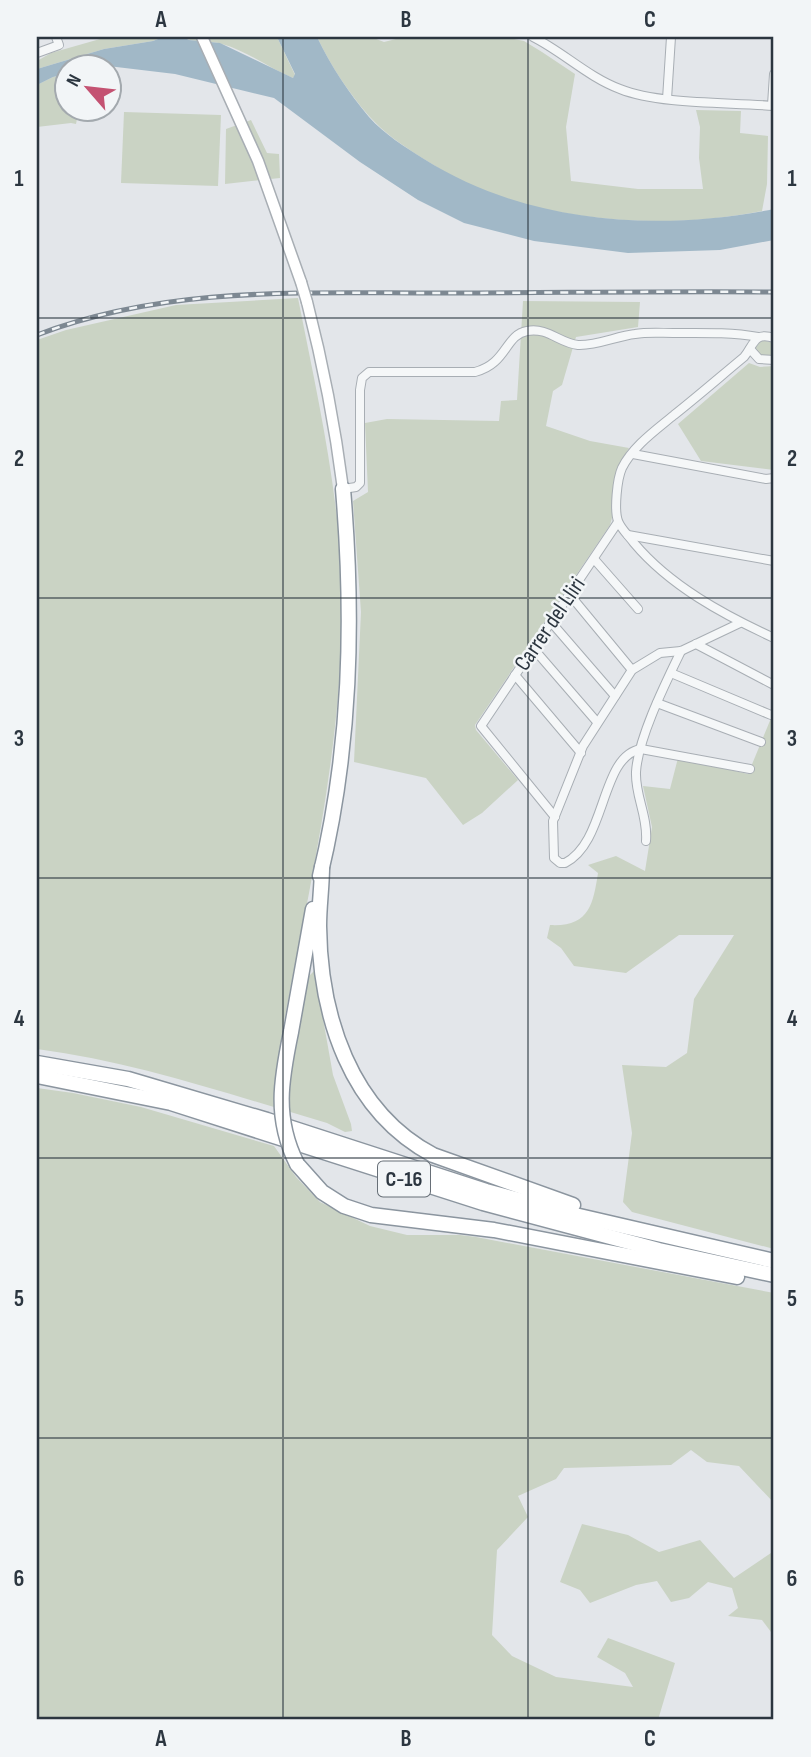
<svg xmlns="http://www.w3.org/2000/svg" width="811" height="1757" font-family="'Sofia Sans Condensed',sans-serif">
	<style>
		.green { fill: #cad3c4 }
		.water { fill: #a1b8c7 }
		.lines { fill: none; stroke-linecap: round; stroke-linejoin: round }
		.street-casing { stroke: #a8aeb4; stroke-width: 10 }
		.secondary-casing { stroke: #a8aeb4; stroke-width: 13 }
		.highway-casing { stroke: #8b959f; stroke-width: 17 }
		.street { stroke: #f5f7f8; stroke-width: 8 }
		.secondary { stroke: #fff; stroke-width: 10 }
		.highway { stroke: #fff; stroke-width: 14 }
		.rail-casing { stroke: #7d8892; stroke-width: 5 }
		.rail { stroke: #f2f5f7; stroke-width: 2.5; stroke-dasharray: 8; stroke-linecap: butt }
		.secondary-bridge-casing { stroke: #a8aeb4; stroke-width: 13; stroke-linecap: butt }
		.highway-bridge-casing { stroke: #8b959f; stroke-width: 17; stroke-linecap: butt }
		.secondary-bridge { stroke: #fff; stroke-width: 10 }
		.highway-bridge { stroke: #fff; stroke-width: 14 }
		.grid { fill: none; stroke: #2c3640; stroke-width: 2; stroke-opacity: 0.55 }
		.labels { text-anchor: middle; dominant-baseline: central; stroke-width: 5; stroke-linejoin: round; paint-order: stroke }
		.shield { fill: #f2f5f7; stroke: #676f77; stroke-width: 2 }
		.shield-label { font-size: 21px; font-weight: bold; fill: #2c3640 }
		.street-label { font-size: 23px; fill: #2c3640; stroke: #f2f5f7 }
		.neatline { fill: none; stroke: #2c3640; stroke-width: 2.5 }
		.grid-label { font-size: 23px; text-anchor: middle; font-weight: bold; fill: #2c3640 }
	</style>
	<rect width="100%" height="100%" fill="#e3e6ea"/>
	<g class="green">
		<polygon points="107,37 163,37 153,41 104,49 37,69 37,61 51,53"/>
		<path d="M183 37H277L295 75 293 78C269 68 247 51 222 44 209 40 195 44 183 37Z"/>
		<path d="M317 37H371L384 42 404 37 514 39 524 41 542 52 575 74 566 127 571 181 638 189H703L699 158 700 127 696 110 741 111 740 133 768 136 767 184 762 211C670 230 550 223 465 183 449 175 434 165 419 156 402 145 383 132 369 116 348 92 331 66 317 37Z"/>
		<polygon points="66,74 66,108 79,109 76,124 71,123 37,127 37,85 53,77"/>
		<polygon points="124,112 221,115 218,186 121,183"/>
		<polygon points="251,120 267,153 279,154 280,178 225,184 226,129"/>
		<path d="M298 298C313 374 330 450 338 528 355 696 313 868 282 1032L288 1038 309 976 315 970 319 975 320 1002 333 1075 351 1124 352 1131 345 1132 327 1123C231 1095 136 1062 37 1049V340L66 330 176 305Z"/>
		<path d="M523 301 640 302 638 327 576 337 562 385 553 391 546 426 590 441 629 448C608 481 620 494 610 525L475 725 476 730 518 780 482 813 463 825 426 778 354 762 361 612 353 501 368 492 365 423 387 419 499 421 501 401 517 400Z"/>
		<polygon points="762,340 774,343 774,355 760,356 754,349"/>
		<polygon points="749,363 760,367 774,366 774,470 701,461 678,424"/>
		<path d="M774 711V1249L632 1212 623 1202 632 1133 622 1065 666 1067 687 1053 694 999 734 935H679L626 973 574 966 561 948 547 938 550 925C589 927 593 905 598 873L588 865 616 856 645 871 652 827 643 786 670 789 678 758 748 774Z"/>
		<polygon points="37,1088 73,1093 141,1107 274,1146 296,1177 320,1202 370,1226 407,1235 460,1235 476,1237 774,1293 774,1503 739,1466 707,1462 691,1450 671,1465 564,1468 556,1479 518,1496 528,1517 497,1550 492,1635 512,1656 556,1677 633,1687 625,1673 597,1657 608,1638 675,1663 658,1720 37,1720"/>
		<polygon points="582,1524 628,1535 659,1552 700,1540 734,1578 774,1551 774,1636 762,1620 728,1616 738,1608 732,1588 708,1582 689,1598 671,1602 657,1581 636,1585 590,1603 580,1590 560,1582"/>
	</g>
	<path class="water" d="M163 37H183L189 40 220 43 293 78 295 74 277 37H317C331 66 348 92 369 117 384 134 405 147 424 159 527 224 657 232 774 209V240L720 250 628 253 534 241 464 223 418 200 360 162 274 98 175 74 108 66H66V74L53 77 37 85V69L104 49 153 41Z"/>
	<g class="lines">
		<g class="street-casing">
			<g id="street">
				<path d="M533 37C563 52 588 77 620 89 660 105 730 102 774 106"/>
				<polyline points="37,53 59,45 56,37"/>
				<polyline points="667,99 671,37"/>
				<polyline points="772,105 774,74"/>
				<path d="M774 338C754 331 754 345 744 357 721 376 698 396 674 415 656 430 633 446 622 468 617 479 614 510 618 521 621 529 629 536 634 543 670 586 724 615 774 638"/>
				<polyline points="750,349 759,359 774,360"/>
				<polyline points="633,454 766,479 774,478"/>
				<path d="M343 489 356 487 360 483V390L362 378 369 372H475C507 364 505 335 527 331 548 327 559 343 578 345 596 346 617 336 635 334 647 332 660 333 673 333 701 333 730 332 758 337"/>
				<polyline points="628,535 774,561"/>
				<polyline points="594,559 638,609"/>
				<polyline points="570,595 632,670"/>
				<polyline points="551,622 615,696"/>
				<path d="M740 623 681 651 660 653 632 670 583 746 553 821 554 858 560 863H565C607 842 600 756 641 749L750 769"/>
				<polyline points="696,644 774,685"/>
				<polyline points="533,648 597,722"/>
				<polyline points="671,673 771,715"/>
				<polyline points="515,675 581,753"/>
				<polyline points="657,703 761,742"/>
				<polyline points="555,817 481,726 618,522"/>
				<path d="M646 841C648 816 635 796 636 772 638 738 666 682 681 651"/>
			</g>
		</g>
		<g class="secondary-casing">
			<g id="secondary">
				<polyline points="202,37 258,161 301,282"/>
				<path d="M307 302C323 364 335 426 343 489"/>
			</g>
		</g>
		<g class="highway-casing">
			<g id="highway">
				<path d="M322 867C322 886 319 906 319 926 320 1016 350 1111 433 1155L573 1205"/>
				<path d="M320 876C351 748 354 620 343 489"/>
				<polyline points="291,1032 313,909"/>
				<polyline points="37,1063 128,1079 267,1120 486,1191 575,1215 774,1261"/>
				<polyline points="37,1076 171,1103 483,1203 659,1250 774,1275"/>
				<polyline points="297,1164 322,1192 344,1206 371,1215 494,1230 737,1277"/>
			</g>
		</g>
		<use href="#street" class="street"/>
		<use href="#secondary" class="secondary"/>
		<use href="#highway" class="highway"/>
		<g class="rail-casing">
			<path id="rail" d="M37 335C165 286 300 293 435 293 548 293 661 291 774 292"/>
		</g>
		<use href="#rail" class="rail"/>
		<g class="secondary-bridge-casing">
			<polyline id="secondary-bridge" points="301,282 307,302"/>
		</g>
		<g class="highway-bridge-casing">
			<path id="highway-bridge" d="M291 1032C281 1080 274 1118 297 1164"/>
		</g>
		<use href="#secondary-bridge" class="secondary-bridge"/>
		<use href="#highway-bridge" class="highway-bridge"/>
	</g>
	<path class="grid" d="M283 37V1720M528 37V1720M37 318H774M37 598H774M37 878H774M37 1158H774M37 1438H774"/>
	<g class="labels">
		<rect class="shield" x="378" y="1161.5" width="52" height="35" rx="5"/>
		<g class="shield-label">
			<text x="404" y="1179">C-16</text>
		</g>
		<g class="street-label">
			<text transform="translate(550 624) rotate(-56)">Carrer del Lliri</text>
		</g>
	</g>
	<rect width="811" height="1757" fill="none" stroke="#f2f5f7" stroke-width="77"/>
	<g transform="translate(88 88) rotate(298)"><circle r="33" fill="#f2f5f7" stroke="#a3a9ae" stroke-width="2"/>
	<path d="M0-5L12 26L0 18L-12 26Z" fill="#c45272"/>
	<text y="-10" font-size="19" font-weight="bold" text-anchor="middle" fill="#2c3640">N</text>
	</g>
	<rect x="38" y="38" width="734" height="1680" class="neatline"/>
	<g class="grid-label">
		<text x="161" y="27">A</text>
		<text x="406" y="27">B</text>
		<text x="650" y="27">C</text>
		<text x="19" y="186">1</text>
		<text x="792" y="186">1</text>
		<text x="19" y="466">2</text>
		<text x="792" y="466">2</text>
		<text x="19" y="746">3</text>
		<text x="792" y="746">3</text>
		<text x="19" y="1026">4</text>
		<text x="792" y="1026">4</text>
		<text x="19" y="1306">5</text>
		<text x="792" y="1306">5</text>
		<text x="19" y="1586">6</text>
		<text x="792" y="1586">6</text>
		<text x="161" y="1746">A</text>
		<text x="406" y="1746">B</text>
		<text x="650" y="1746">C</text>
	</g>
</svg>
